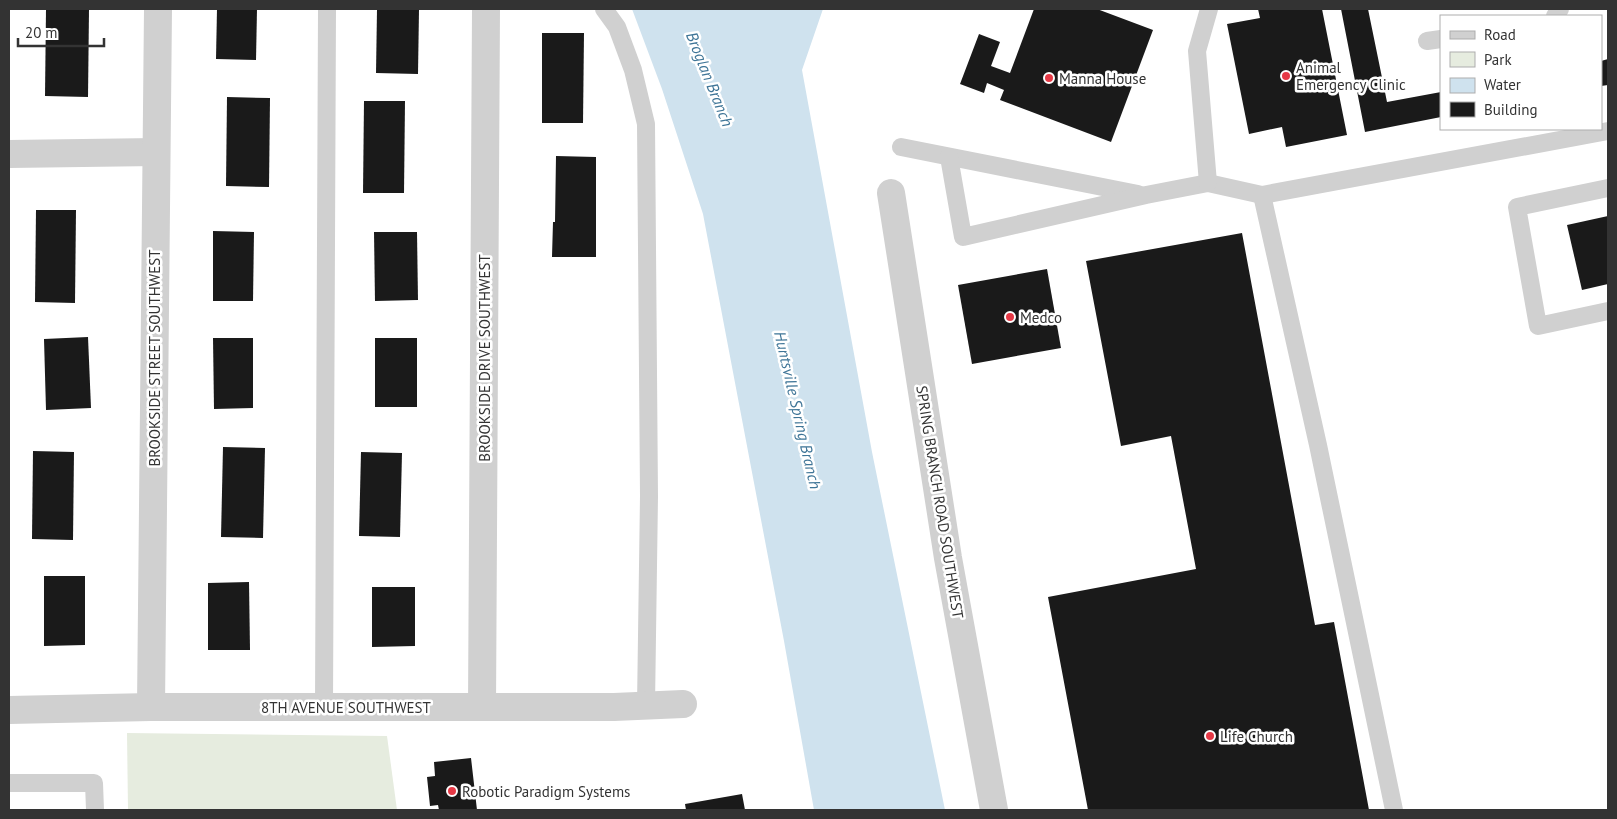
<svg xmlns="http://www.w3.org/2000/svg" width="1617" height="819" font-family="'PT Sans',sans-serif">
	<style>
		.green { fill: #e6ecdf }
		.water { fill: #cfe2ee }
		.building { fill: #1a1a1a }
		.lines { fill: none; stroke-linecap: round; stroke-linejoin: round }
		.service { stroke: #d0d0d0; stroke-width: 18 }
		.minor { stroke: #d0d0d0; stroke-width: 28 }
		.poi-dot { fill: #e63946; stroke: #fff; stroke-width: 2 }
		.labels { text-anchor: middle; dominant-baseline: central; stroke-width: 5; stroke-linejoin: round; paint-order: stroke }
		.poi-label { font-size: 15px; fill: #333; stroke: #fff; text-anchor: start }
		.street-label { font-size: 15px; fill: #333; stroke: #fff }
		.water-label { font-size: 16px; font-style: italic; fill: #3f7597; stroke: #fff }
	</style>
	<rect width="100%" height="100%" fill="#fff"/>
	<polygon class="green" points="127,733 387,736 397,810 128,810"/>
	<polygon class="water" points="632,9 823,9 802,70 872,452 945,810 814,810 784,641 703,214 662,89"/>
	<g class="building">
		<polygon points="46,9 89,9 88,97 45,96"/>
		<polygon points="217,9 257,9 256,60 216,59"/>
		<polygon points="377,9 419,9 418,74 376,73"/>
		<polygon points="1034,9 1097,9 1153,30 1111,142 1000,100 1004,90 987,83 984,93 960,84 979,34 1000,42 991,66 1010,73"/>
		<polygon points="1258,9 1322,9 1347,135 1286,147 1282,127 1249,134 1227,24 1260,18"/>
		<polygon points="1341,9 1368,9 1387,102 1441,92 1441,117 1365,132"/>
		<polygon points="542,33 584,33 583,123 542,123"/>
		<polygon points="1608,59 1608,85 1601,86 1601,61"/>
		<polygon points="227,97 270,98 269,187 226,186"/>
		<polygon points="364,101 405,101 404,193 363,193"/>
		<polygon points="556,156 596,157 596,257 552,257 553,222 555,222"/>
		<polygon points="36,210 76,210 75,303 35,302"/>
		<polygon points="1608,216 1608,284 1582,290 1567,225"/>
		<polygon points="213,231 254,232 253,301 213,301"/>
		<polygon points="374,232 417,232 418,300 375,301"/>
		<polygon points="1242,233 1315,625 1334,622 1369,810 1088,810 1048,597 1196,569 1171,436 1121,446 1086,261"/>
		<polygon points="1047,269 1061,348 972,364 958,285"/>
		<polygon points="88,337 91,408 46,410 44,339"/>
		<polygon points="213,338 253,338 253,408 214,409"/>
		<rect x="375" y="338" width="42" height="69"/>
		<polygon points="223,447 265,448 263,538 221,537"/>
		<polygon points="33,451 74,452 73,540 32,539"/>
		<polygon points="361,452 402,453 400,537 359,536"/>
		<polygon points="44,576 85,576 85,645 44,646"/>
		<polygon points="249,582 250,650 208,650 208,583"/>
		<polygon points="372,587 415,587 415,646 372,647"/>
		<polygon points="471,758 477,810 439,810 438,805 430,806 427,777 435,776 434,762"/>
		<polygon points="742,794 745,810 686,810 685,804"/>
	</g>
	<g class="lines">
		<g class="service">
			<polyline points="604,9 617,27 633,70 646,124 649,496 646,706"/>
			<polyline points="1555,16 1560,9"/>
			<polyline points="1427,41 1441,39"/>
			<polyline points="901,147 1138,194"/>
			<polyline points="949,157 963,237 1146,195 1208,183 1262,195"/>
			<polyline points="1208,183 1197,51 1209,9"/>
			<polyline points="1608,188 1517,207 1538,326 1608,311"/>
			<polyline points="324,707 327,9"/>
			<polyline points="9,783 94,783 95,810"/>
			<polyline points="1394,810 1318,445 1262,195 1608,131"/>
		</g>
		<g class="minor">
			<polyline points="9,154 156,152"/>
			<polyline points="891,193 948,558 994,810"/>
			<polyline points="151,707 158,9"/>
			<polyline points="482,707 486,9"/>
			<polyline points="9,710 151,707 614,707 683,704"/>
		</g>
	</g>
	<g class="poi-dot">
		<circle cx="1286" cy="76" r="5"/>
		<circle cx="1049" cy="78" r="5"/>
		<circle cx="1010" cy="317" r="5"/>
		<circle cx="1210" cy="736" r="5"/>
		<circle cx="452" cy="791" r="5"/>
	</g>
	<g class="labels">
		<g class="poi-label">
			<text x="1296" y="67">Animal<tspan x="1296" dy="17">Emergency Clinic</tspan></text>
			<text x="1059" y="78">Manna House</text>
			<text x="1020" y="317">Medco</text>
			<text x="1220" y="736">Life Church</text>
			<text x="462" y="791">Robotic Paradigm Systems</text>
		</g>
		<g class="street-label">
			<text transform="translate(154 358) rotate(-90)">BROOKSIDE STREET SOUTHWEST</text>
			<text transform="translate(484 358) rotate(-90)">BROOKSIDE DRIVE SOUTHWEST</text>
			<text transform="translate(940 502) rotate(81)">SPRING BRANCH ROAD SOUTHWEST</text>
			<text x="346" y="707">8TH AVENUE SOUTHWEST</text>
		</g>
		<g class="water-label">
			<text transform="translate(710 79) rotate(68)">Broglan Branch</text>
			<text transform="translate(798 410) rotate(77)">Huntsville Spring Branch</text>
		</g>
	</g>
	<rect width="1617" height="819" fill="none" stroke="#333333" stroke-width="20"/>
	<rect x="1440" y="15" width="162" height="115" fill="#ffffff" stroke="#adadad"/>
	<rect x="1450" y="31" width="25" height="8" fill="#d0d0d0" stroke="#adadad"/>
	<text x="1484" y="40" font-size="15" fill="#333333">Road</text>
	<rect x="1450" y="52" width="25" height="15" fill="#e6ecdf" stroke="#adadad"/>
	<text x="1484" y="65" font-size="15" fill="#333333">Park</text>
	<rect x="1450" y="78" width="25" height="15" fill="#cfe2ee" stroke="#adadad"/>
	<text x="1484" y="90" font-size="15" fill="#333333">Water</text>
	<rect x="1450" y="102" width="25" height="15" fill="#1a1a1a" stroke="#adadad"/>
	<text x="1484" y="115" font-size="15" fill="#333333">Building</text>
	<path d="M18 38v8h86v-8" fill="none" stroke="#333333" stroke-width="2.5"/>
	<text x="25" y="38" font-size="15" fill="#333333" stroke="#ffffff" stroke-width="4" paint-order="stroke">20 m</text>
</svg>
